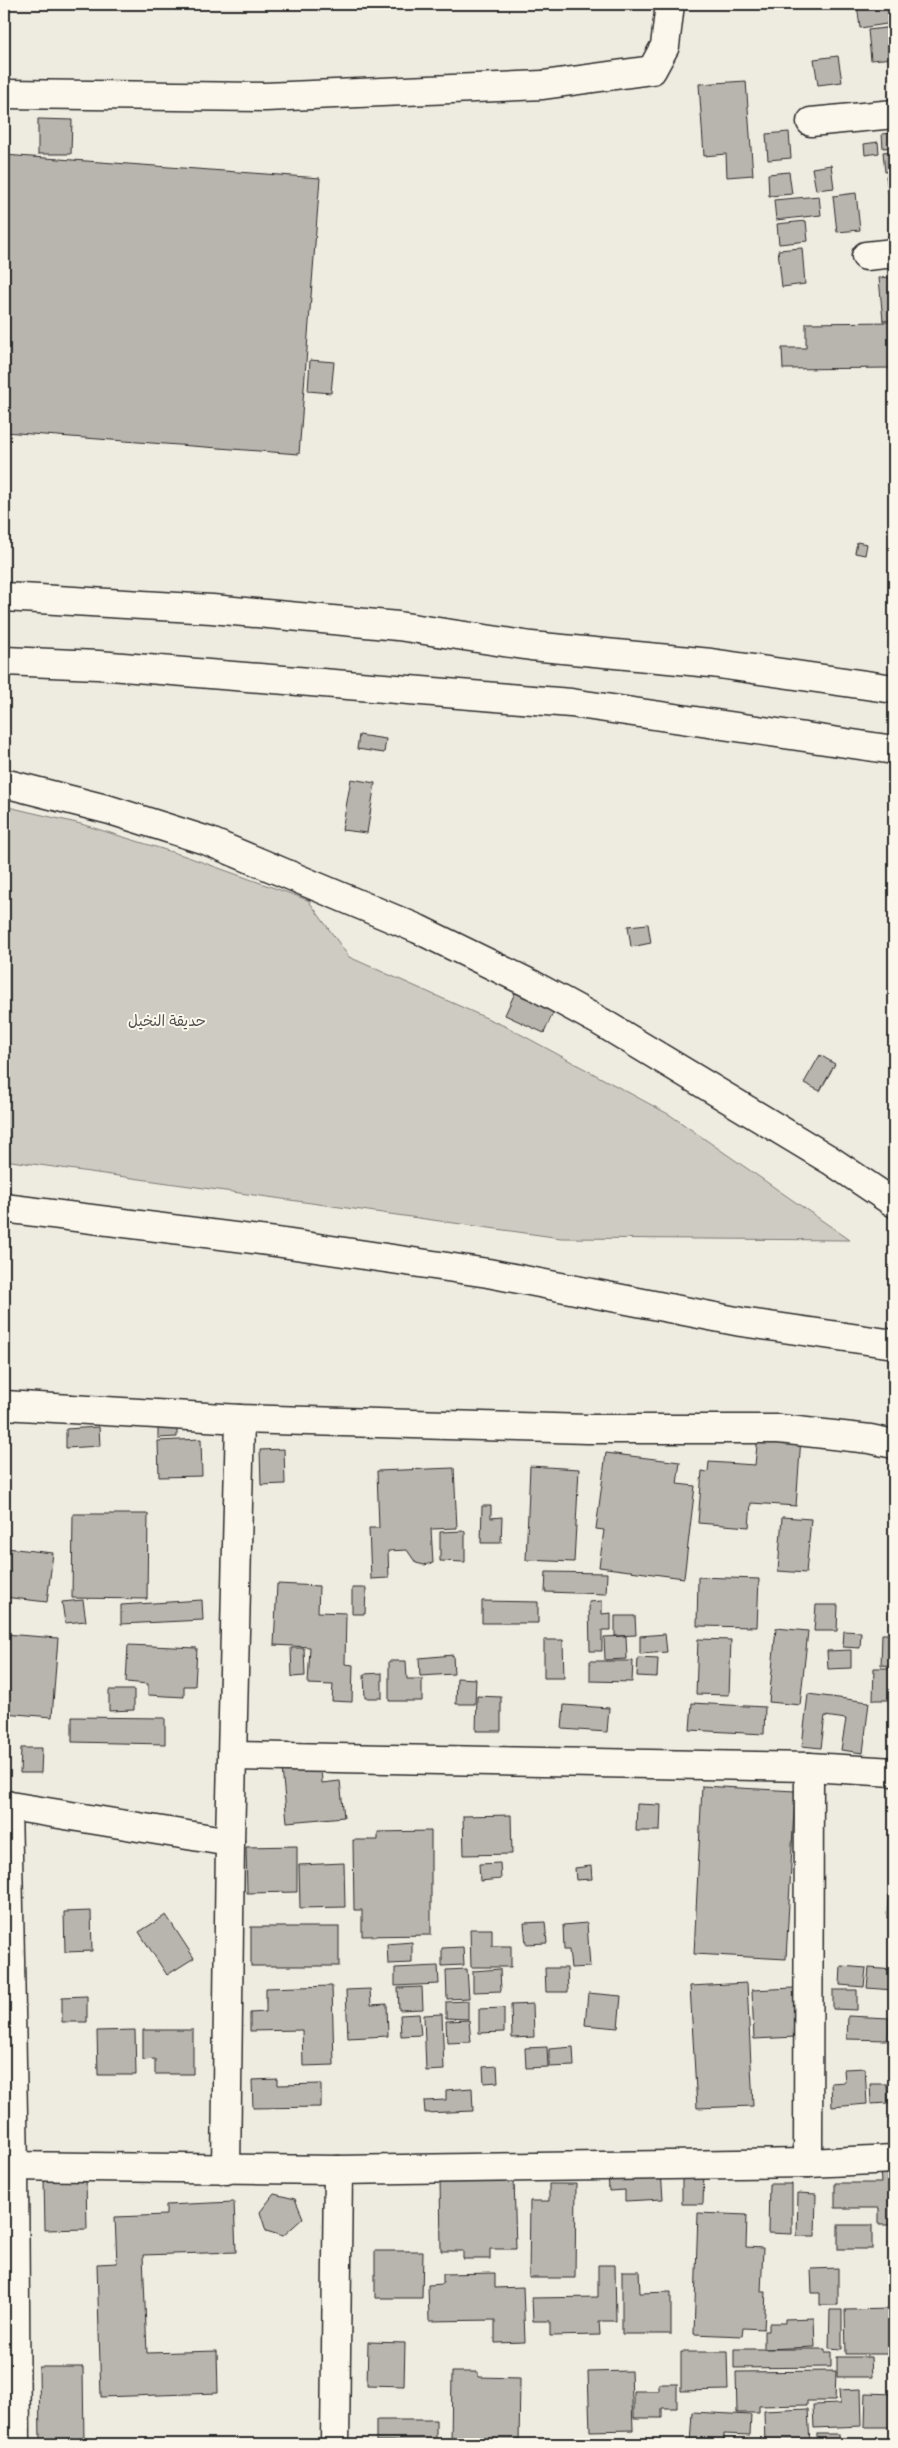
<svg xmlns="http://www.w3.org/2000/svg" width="898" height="2448" font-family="'Balsamiq Sans','Playpen Sans Arabic',sans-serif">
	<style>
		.green { fill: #cecbc2; stroke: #7c7b76 }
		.building { fill: #b8b5ae; stroke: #2b2b2b }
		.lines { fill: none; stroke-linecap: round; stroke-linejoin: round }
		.minor-casing { stroke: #2b2b2b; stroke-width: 31 }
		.highway-casing { stroke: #2b2b2b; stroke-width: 31 }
		.minor { stroke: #fbf7ec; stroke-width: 28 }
		.highway { stroke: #fbf7ec; stroke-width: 28 }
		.labels { text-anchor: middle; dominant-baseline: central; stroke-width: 4; stroke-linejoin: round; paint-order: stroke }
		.park-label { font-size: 15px; fill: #545351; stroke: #fbf7ec }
	</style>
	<rect width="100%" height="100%" fill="#eeebe0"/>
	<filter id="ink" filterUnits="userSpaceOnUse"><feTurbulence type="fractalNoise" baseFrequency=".02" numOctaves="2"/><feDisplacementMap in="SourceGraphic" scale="10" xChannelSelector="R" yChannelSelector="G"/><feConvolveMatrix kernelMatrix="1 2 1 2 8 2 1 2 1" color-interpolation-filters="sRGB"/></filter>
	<g filter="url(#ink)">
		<polygon class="green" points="4,806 81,824 185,856 308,900 349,957 509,1028 670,1115 850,1240 561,1238 4,1160"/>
		<g class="building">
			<polygon points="857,4 891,4 893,23 860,28"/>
			<polygon points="894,27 894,58 871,60 868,30"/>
			<polygon points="838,56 842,82 818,85 814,59"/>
			<polygon points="746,81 753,175 727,177 726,154 704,156 699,84"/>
			<polygon points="38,119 72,120 71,154 38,154"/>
			<polygon points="789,132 791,158 768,160 766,134"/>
			<polygon points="894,133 894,147 883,148 882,134"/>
			<polygon points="878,142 879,153 865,155 864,144"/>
			<polygon points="894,151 894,171 885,172 883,152"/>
			<polygon points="4,155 320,178 299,454 4,432"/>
			<polygon points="831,165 834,188 816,190 812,168"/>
			<polygon points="789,172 792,194 769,196 768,174"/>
			<polygon points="894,175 894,204 890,205 886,176"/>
			<polygon points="856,193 860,230 837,232 833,196"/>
			<polygon points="819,196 821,215 776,220 774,200"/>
			<polygon points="806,221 808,241 779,244 777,224"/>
			<polygon points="802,248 805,284 782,287 778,250"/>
			<polygon points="892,277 894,320 883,321 879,278"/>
			<polygon points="894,322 894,368 783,369 782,348 806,348 806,323"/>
			<polygon points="310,360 334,362 331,393 308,391"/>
			<polygon points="857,542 867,544 865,555 855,553"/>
			<polygon points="359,735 386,739 384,753 357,749"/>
			<polygon points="351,779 375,783 367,833 342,830"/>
			<polygon points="648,924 651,943 631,947 628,926"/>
			<polygon points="518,986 557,1004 544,1033 505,1015"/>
			<polygon points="820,1055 835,1064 820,1091 804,1083"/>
			<polygon points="177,1419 177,1437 158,1438 158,1420"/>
			<polygon points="99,1427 100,1446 66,1448 66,1429"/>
			<polygon points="758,1435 801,1438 796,1506 751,1503 749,1527 698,1523 702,1471 708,1472 709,1462 755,1465"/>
			<polygon points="201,1439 202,1476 159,1477 158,1441"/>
			<polygon points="284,1449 285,1484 261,1485 260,1450"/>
			<polygon points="606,1453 680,1462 677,1484 695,1486 684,1578 599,1567 604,1530 596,1529"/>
			<polygon points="530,1466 579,1469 574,1562 526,1560"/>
			<polygon points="454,1468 457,1528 431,1529 433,1563 424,1565 416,1563 407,1550 388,1551 389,1578 371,1579 369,1528 379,1528 377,1471"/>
			<polygon points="482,1506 491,1506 491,1518 502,1517 501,1543 481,1543"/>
			<polygon points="73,1514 148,1514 147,1599 72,1598"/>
			<polygon points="782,1517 811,1519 806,1573 778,1571"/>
			<polygon points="465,1531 465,1562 440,1561 440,1532"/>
			<polygon points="6,1548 53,1553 47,1602 4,1597"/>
			<polygon points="546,1572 607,1573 606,1594 545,1592"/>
			<polygon points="698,1577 759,1579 757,1627 697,1626"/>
			<polygon points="277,1584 319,1586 318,1612 346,1613 345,1664 353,1665 352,1702 332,1701 333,1685 308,1684 310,1647 274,1645"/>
			<polygon points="352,1588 366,1588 365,1614 352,1614"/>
			<polygon points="83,1600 86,1621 65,1623 62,1602"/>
			<polygon points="202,1600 203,1620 121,1624 121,1605"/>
			<polygon points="482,1601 538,1602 538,1623 482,1623"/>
			<polygon points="602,1601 602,1614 611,1613 611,1630 602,1630 602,1651 590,1651 589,1602"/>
			<polygon points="816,1605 838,1605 837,1631 814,1631"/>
			<polygon points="615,1616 635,1616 636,1635 615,1636"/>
			<polygon points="776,1628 808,1631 800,1705 769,1702"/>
			<polygon points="844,1631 861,1632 860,1648 843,1647"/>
			<polygon points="4,1634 58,1638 52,1717 4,1713"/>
			<polygon points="665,1634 667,1652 640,1654 640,1636"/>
			<polygon points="882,1634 894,1634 894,1666 881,1665"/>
			<polygon points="626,1636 627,1659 605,1660 604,1637"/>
			<polygon points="698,1639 731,1640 729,1695 696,1694"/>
			<polygon points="544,1640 563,1640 564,1678 544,1678"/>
			<polygon points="128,1645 197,1648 195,1686 184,1686 184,1697 148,1695 148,1684 126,1682"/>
			<polygon points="291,1648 304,1648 305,1676 292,1677"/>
			<polygon points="851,1650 851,1668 828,1669 827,1651"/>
			<polygon points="453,1655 454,1674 420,1676 419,1658"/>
			<polygon points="638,1658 658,1659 657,1677 637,1676"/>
			<polygon points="389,1661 406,1661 407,1679 422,1679 422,1701 389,1701"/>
			<polygon points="590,1661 633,1661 632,1682 590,1681"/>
			<polygon points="874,1668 894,1668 894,1700 873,1700"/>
			<polygon points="382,1673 382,1698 365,1698 364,1674"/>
			<polygon points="457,1678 476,1679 475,1704 456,1704"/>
			<polygon points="109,1690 134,1690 134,1710 109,1711"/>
			<polygon points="808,1694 869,1702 863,1753 841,1750 846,1719 825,1716 821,1748 802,1746"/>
			<polygon points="477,1696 501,1697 501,1731 476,1731"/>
			<polygon points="692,1703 765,1707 764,1734 690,1730"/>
			<polygon points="564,1705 609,1708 607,1732 562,1729"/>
			<polygon points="72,1717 165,1718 165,1744 72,1742"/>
			<polygon points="21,1748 42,1748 41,1773 20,1773"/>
			<polygon points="321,1764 322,1783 340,1781 344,1817 287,1822 282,1768"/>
			<polygon points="702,1786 795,1791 786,1959 694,1954"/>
			<polygon points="637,1804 661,1805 660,1831 636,1831"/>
			<polygon points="511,1815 512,1854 464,1855 463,1816"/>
			<polygon points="431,1831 431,1935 362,1936 362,1910 354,1910 353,1840 378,1840 378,1832"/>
			<polygon points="297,1846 297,1892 247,1893 246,1847"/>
			<polygon points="344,1863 345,1907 300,1908 299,1865"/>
			<polygon points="500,1863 501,1879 480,1881 479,1864"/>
			<polygon points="591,1866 592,1879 576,1880 575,1868"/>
			<polygon points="888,1895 894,1895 894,1918 887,1918"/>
			<polygon points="91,1911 92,1951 65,1952 64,1912"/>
			<polygon points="166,1915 194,1958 167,1975 139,1932"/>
			<polygon points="545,1922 547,1943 526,1944 524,1923"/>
			<polygon points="587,1923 590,1967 571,1968 569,1950 564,1950 563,1925"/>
			<rect x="251" y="1927" width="88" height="39"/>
			<polygon points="470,1929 492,1929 492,1946 511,1946 511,1967 471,1967"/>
			<polygon points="412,1942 412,1963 388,1964 387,1944"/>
			<polygon points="463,1947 464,1965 442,1966 442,1948"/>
			<polygon points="438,1966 439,1984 395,1986 395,1968"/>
			<polygon points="841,1966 866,1968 864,1987 840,1985"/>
			<polygon points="545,1968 567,1968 568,1992 546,1992"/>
			<polygon points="869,1968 894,1970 893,1990 867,1988"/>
			<polygon points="467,1969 469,1998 447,1999 446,1970"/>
			<polygon points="500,1969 501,1991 473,1992 473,1971"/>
			<polygon points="747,1983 753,2106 697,2108 690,1986"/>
			<polygon points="332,1986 334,2065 303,2066 302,2030 250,2031 250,2013 266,2012 266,1988"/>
			<polygon points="422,1987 423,2009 399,2010 398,1988"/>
			<polygon points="794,1988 796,2037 754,2039 752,1990"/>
			<polygon points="370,1989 371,2005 387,2004 388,2036 348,2038 346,1990"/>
			<polygon points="833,1990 857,1990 857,2010 833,2009"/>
			<polygon points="588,1993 621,1996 618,2028 585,2025"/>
			<polygon points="87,1996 87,2022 62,2022 62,1997"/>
			<polygon points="468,2001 468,2019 446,2018 446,2002"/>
			<polygon points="533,2004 534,2037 512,2038 511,2005"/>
			<polygon points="504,2008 504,2032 479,2033 479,2009"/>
			<polygon points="419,2014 421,2035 401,2036 400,2015"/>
			<polygon points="442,2014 444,2070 426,2071 424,2015"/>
			<polygon points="848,2016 889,2018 888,2040 847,2039"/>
			<polygon points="469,2020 471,2042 447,2043 446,2021"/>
			<polygon points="135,2030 136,2075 98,2075 97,2031"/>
			<polygon points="143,2030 193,2030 193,2074 155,2074 155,2059 143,2060"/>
			<polygon points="547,2047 548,2067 526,2068 525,2048"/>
			<polygon points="573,2047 574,2066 549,2067 549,2049"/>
			<polygon points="497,2066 498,2082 484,2083 483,2067"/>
			<polygon points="865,2068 867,2104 832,2107 831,2083 845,2082 844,2069"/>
			<polygon points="278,2079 278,2085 321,2084 321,2107 253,2108 252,2080"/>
			<polygon points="870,2084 887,2084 888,2103 871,2104"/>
			<polygon points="472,2088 473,2111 425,2113 424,2101 446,2100 446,2090"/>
			<polygon points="880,2168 894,2168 894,2225 879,2225 879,2208 835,2208 835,2183 881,2183"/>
			<polygon points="661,2171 663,2199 625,2201 625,2190 609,2191 608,2173"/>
			<polygon points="682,2171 704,2171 703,2204 682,2204"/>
			<polygon points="514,2177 516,2249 490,2249 490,2259 463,2259 463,2251 441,2251 440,2178"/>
			<polygon points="86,2178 87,2229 45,2230 44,2179"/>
			<polygon points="549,2184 576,2184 575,2278 529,2278 530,2201 549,2201"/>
			<polygon points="769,2184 792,2184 792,2234 768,2233"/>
			<polygon points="798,2193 816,2194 815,2236 797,2236"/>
			<polygon points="274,2194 295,2199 303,2218 283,2236 266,2231 260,2212"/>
			<polygon points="234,2202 236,2252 143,2255 147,2353 217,2351 218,2393 101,2397 97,2264 117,2263 115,2217 166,2215 166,2205"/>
			<polygon points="698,2213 747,2215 746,2247 763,2248 761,2292 766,2292 764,2329 743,2328 742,2336 694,2334"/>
			<rect x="838" y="2225" width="34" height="24"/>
			<polygon points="375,2251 423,2251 422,2298 375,2298"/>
			<polygon points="598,2265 615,2265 616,2321 599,2321 600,2335 550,2336 550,2321 533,2321 532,2298 598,2297"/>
			<polygon points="838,2268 838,2305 820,2305 820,2293 812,2293 811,2269"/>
			<polygon points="622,2271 639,2271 640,2293 671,2292 671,2334 622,2334"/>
			<polygon points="495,2273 495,2288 523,2287 525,2342 495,2343 495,2320 429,2321 428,2285 443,2284 443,2274"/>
			<polygon points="894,2309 894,2354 846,2354 845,2310"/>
			<polygon points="830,2310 842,2310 842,2349 829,2348"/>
			<polygon points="814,2318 815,2347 764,2349 764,2331 769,2331 769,2323 785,2323 785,2319"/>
			<polygon points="368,2342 405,2343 404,2386 367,2385"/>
			<polygon points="734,2349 825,2349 825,2352 831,2352 831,2367 734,2368"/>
			<polygon points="681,2352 727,2352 728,2390 681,2391"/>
			<polygon points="837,2357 871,2357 872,2377 837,2377"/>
			<polygon points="39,2367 83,2367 84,2444 40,2444"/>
			<polygon points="631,2371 633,2430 590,2431 588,2372"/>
			<polygon points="836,2371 835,2401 807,2401 807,2405 759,2406 759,2413 737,2413 736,2372"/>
			<polygon points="452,2372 478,2372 478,2377 520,2378 519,2444 451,2444"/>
			<polygon points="659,2384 677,2384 677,2408 662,2408 662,2418 634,2418 634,2391 659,2391"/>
			<polygon points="861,2389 862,2426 814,2428 813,2405 840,2404 839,2390"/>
			<polygon points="866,2393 894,2394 894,2427 865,2427"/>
			<polygon points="808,2409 810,2444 765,2444 764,2411"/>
			<polygon points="692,2412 751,2415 750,2435 724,2434 724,2444 690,2444"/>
			<polygon points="376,2420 436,2420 436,2442 376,2441"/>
			<rect x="817" y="2434" width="22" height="10"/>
			<polygon points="551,2439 551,2444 535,2444 535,2441"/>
		</g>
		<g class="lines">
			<g class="minor-casing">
				<g id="minor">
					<polyline points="4,94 265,97 543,85 652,70 665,46 670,4"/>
					<polyline points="811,122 894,114"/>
					<polyline points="866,256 894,253"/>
					<polyline points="4,1208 276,1242 488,1273 741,1322 894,1344"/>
					<polyline points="4,1405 240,1419 587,1429 779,1429 870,1439 894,1444"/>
					<polyline points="233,1756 809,1767 894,1772"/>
					<polyline points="4,1805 230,1842 240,1419"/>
					<polyline points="7,1805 14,2167 16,2444"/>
					<polyline points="808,2163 809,1767"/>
					<polyline points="4,2166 338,2170 808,2163 894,2159"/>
					<polyline points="226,2170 230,1842"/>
					<polyline points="335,2444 338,2170"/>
				</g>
			</g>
			<g class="highway-casing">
				<g id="highway">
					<polyline points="4,597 212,609 398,626 531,646 711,663 894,689"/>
					<polyline points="4,661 98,665 571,703 894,750"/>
					<polyline points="4,783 110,810 208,841 418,929 533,985 601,1022 830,1160 894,1203"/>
				</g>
			</g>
			<use href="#minor" class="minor"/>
			<use href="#highway" class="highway"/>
		</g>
	</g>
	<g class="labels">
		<g class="park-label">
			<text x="167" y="1021">حديقة النخيل</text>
		</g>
	</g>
	<rect width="898" height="2448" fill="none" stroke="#fbf7ec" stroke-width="20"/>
	<rect x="10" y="10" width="878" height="2428" fill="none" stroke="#2b2b2b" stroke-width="2" filter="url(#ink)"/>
</svg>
